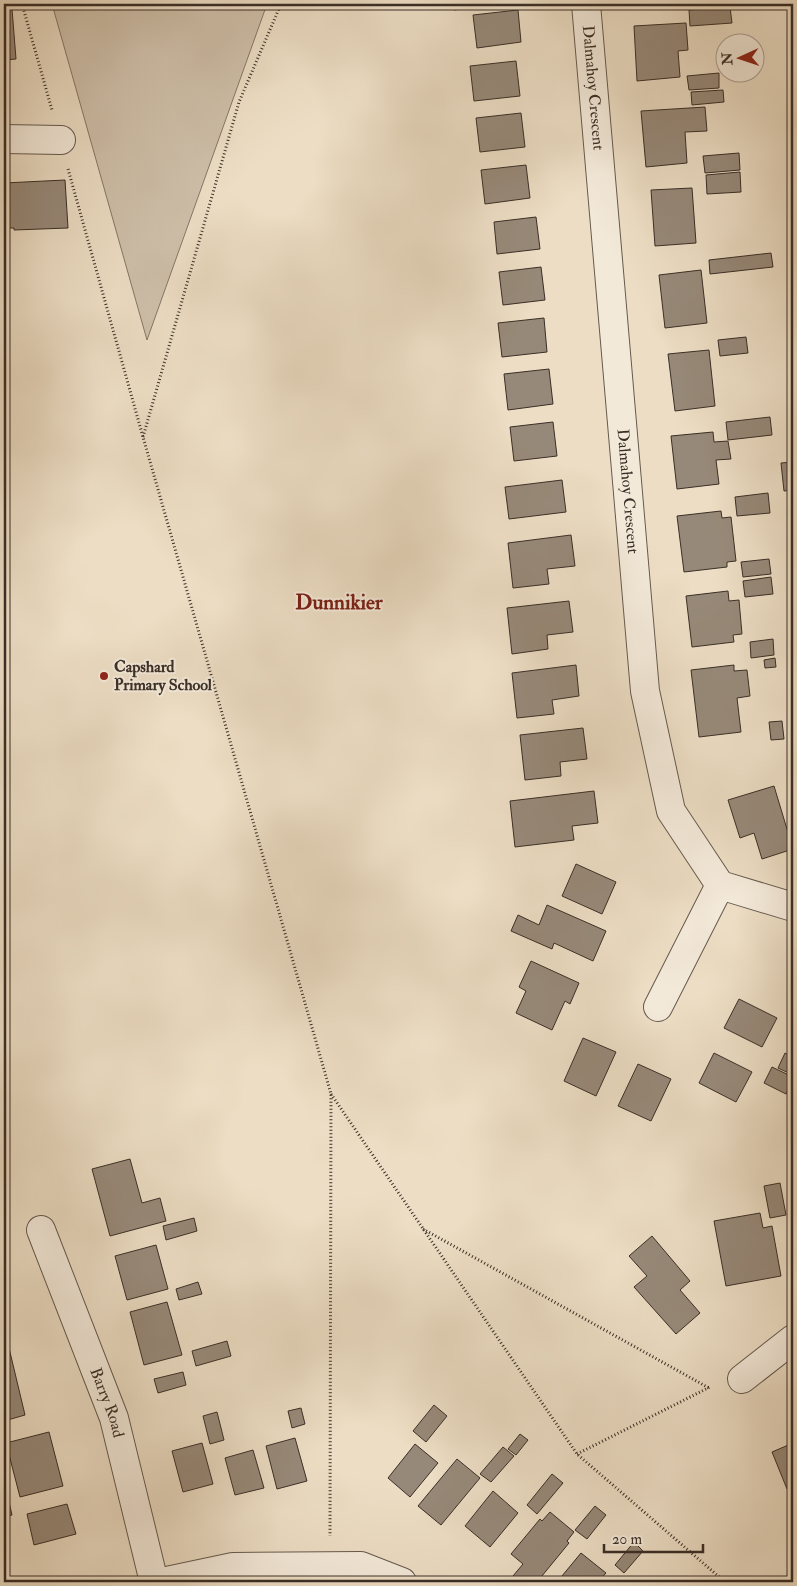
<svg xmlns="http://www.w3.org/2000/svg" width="797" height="1586" font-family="'IM FELL Double Pica',serif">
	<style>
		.green { fill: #cebfa9; stroke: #847768 }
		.building { fill: #978979; stroke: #3a2f27 }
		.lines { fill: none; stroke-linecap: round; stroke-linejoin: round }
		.street-casing { stroke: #665a4e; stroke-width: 30 }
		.path { stroke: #3a2f27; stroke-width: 3; stroke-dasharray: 1 2.5; stroke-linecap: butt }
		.street { stroke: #f3e9d9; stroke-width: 28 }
		.poi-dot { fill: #8f2418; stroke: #f3e9d9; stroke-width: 2 }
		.labels { text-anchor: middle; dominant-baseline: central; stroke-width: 4; stroke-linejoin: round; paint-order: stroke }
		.street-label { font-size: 16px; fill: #3a2f27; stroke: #f3e9d9 }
		.poi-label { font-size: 16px; font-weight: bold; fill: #3a2f27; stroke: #f3e9d9; text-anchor: start }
		.district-label { font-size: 21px; font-weight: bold; fill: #7a1f14; stroke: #f3e9d9 }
	</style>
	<rect width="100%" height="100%" fill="#ecddc4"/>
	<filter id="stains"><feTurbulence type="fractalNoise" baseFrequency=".004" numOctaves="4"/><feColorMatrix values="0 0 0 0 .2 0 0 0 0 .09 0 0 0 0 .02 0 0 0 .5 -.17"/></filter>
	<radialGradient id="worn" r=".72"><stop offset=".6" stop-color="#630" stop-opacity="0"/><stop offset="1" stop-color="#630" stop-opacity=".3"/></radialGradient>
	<polygon class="green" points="52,4 267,4 147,340"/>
	<g class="building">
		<polygon points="453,4 490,4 490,5 454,10"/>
		<polygon points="730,7 732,23 690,26 689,10"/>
		<polygon points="12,9 16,59 4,60 4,10"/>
		<polygon points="518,10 521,42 477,48 473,15"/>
		<polygon points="686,23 688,50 678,51 680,77 637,81 634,26"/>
		<polygon points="516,61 520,96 474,101 470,66"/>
		<polygon points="719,73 719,88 689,90 687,76"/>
		<polygon points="723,90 724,102 692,105 691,92"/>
		<polygon points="705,107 707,131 685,132 687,163 646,167 641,111"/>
		<polygon points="521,113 525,147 480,152 476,118"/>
		<polygon points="739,153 740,170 705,173 703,156"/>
		<polygon points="526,165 530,198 485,204 481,170"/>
		<polygon points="740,172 741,192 707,194 706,175"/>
		<polygon points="65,180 68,228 14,230 14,228 4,228 4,183"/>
		<polygon points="692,188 696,243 655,246 651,190"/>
		<polygon points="536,217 540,249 497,254 494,222"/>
		<polygon points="771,253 773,267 710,274 709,260"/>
		<polygon points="541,267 545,300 503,305 499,272"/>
		<polygon points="701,270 707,323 665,328 659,275"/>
		<polygon points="544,318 547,352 502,357 498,323"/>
		<polygon points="746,337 748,353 720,356 718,340"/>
		<polygon points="709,350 715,406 675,411 668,354"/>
		<polygon points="549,369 553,404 508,410 504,374"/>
		<polygon points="770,417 772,435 728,440 726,422"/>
		<polygon points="553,422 557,456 514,461 510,427"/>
		<polygon points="713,432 714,442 728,441 731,459 716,460 719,484 677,489 671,436"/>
		<polygon points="793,462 793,490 784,491 781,463"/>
		<polygon points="562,480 566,512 509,519 505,487"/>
		<polygon points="768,493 770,513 737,516 735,497"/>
		<polygon points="721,511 722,518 731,517 736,561 727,562 727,567 684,572 677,516"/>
		<polygon points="571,535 575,566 547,569 549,584 513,588 508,543"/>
		<polygon points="769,559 771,574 743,577 741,562"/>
		<polygon points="771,577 773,594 745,597 743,581"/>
		<polygon points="728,591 729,601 739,600 742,634 733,635 734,642 692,647 686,596"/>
		<polygon points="569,601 573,632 547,635 548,649 512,654 507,608"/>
		<polygon points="773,639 774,655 751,658 750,642"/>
		<polygon points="775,658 776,667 765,668 764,660"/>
		<polygon points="576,665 579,696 552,700 554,714 517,718 512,673"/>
		<polygon points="734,665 734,671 747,670 750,696 737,698 741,732 699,737 691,670"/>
		<polygon points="782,721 784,739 771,740 769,722"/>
		<polygon points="583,728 587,759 560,762 561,776 525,780 520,735"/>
		<polygon points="774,786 793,849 762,859 754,833 740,838 728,800"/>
		<polygon points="594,791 598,823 572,826 574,840 515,847 510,801"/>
		<polygon points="576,864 616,882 602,914 562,896"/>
		<polygon points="547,905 606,931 593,961 554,943 552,949 511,931 518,915 539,925"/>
		<polygon points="531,961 579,983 570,1004 565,1001 552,1030 516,1013 526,991 519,987"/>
		<polygon points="739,999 777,1018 762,1047 724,1028"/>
		<polygon points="583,1038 616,1052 596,1096 564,1081"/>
		<polygon points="714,1053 752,1072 736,1102 699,1083"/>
		<polygon points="785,1053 793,1057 793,1075 778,1068"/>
		<polygon points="638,1064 671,1079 651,1121 618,1106"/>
		<polygon points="772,1067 793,1077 786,1094 764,1083"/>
		<polygon points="130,1159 142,1203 160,1198 166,1221 110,1236 92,1169"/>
		<polygon points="780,1183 786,1215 770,1218 764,1186"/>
		<polygon points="760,1213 763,1228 772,1226 781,1276 726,1286 714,1221"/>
		<polygon points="194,1218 197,1231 166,1240 163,1226"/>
		<polygon points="652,1236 690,1281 680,1290 700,1313 676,1334 634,1287 647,1276 629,1256"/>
		<polygon points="156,1245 168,1289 127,1300 115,1256"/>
		<polygon points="198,1282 202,1294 179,1300 176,1289"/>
		<polygon points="167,1302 182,1355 144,1365 130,1312"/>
		<polygon points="227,1341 231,1356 196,1366 192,1351"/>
		<polygon points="9,1348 25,1415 4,1421 4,1350"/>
		<polygon points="183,1372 186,1385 158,1393 154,1379"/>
		<polygon points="434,1405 447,1416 426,1442 413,1431"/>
		<polygon points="301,1408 305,1424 292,1428 288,1411"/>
		<polygon points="217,1412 224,1440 210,1444 203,1416"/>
		<polygon points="49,1432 63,1486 20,1497 6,1443"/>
		<polygon points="520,1434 528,1440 516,1455 508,1449"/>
		<polygon points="295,1438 307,1481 277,1489 266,1446"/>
		<polygon points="202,1443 213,1484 183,1492 172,1451"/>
		<polygon points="793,1443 793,1486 787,1489 772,1452"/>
		<polygon points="415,1444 438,1463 410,1497 388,1478"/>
		<polygon points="503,1447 514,1456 491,1482 480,1474"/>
		<polygon points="253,1450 264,1488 235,1495 225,1458"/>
		<polygon points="457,1459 480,1478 441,1525 418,1506"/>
		<polygon points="552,1474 563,1483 537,1514 527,1505"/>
		<polygon points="493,1491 518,1513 490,1547 465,1526"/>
		<polygon points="9,1502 12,1515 4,1517 4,1503"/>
		<polygon points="67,1504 76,1534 34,1545 27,1514"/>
		<polygon points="595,1506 606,1515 587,1539 575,1530"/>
		<polygon points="550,1512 574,1532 567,1541 569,1543 537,1582 508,1582 523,1564 511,1554 540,1519 542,1521"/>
		<polygon points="634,1542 643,1551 624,1573 615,1565"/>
		<polygon points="581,1553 606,1573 598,1582 557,1582"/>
	</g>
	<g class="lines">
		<g class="street-casing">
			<g id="street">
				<path id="s1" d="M586 4 645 691 671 811 720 885 793 907"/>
				<polyline points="4,139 61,140"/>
				<polyline points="658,1007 720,885"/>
				<path id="s2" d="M41 1230 114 1418 154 1582"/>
				<polyline points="742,1379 793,1339"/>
				<polyline points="162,1582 233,1567 361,1566 402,1582"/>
			</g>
		</g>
		<g class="path">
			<polyline points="22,4 52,110"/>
			<polyline points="68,169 143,437 331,1094 330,1536"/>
			<polyline points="143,437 239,102 281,4"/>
			<polyline points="331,1094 577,1454 725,1582"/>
			<polyline points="423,1229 709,1388"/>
			<polyline points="577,1454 710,1387"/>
		</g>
		<use href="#street" class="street"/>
	</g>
	<circle class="poi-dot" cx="104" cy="676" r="5"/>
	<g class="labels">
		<g class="street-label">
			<text stroke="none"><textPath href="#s1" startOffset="84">Dalmahoy Crescent</textPath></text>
			<text stroke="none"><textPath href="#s1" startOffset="489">Dalmahoy Crescent</textPath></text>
			<text stroke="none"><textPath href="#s2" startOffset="185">Barry Road</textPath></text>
		</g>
		<g class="poi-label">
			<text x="114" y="667">Capshard<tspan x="114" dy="18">Primary School</tspan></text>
		</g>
		<g class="district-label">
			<text x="339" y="602">Dunnikier</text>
		</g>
	</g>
	<rect width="797" height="1586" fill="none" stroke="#ecddc4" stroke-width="20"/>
	<rect x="5" y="5" width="787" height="1576" fill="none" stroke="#3a2f27" stroke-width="2.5"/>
	<rect x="10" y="10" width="777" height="1566" fill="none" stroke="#3a2f27"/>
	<g transform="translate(740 58) rotate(267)"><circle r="24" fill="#f3e9d9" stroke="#a99f92"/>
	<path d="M0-4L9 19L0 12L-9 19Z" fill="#8f2418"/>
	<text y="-8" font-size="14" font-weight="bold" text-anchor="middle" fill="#3a2f27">N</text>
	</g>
	<path d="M604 1544v8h99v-8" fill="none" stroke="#3a2f27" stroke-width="2.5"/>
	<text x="612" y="1544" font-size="15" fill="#3a2f27" stroke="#f3e9d9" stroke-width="4" paint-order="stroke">20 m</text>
	<rect width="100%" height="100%" filter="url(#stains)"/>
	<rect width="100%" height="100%" fill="url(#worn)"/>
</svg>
